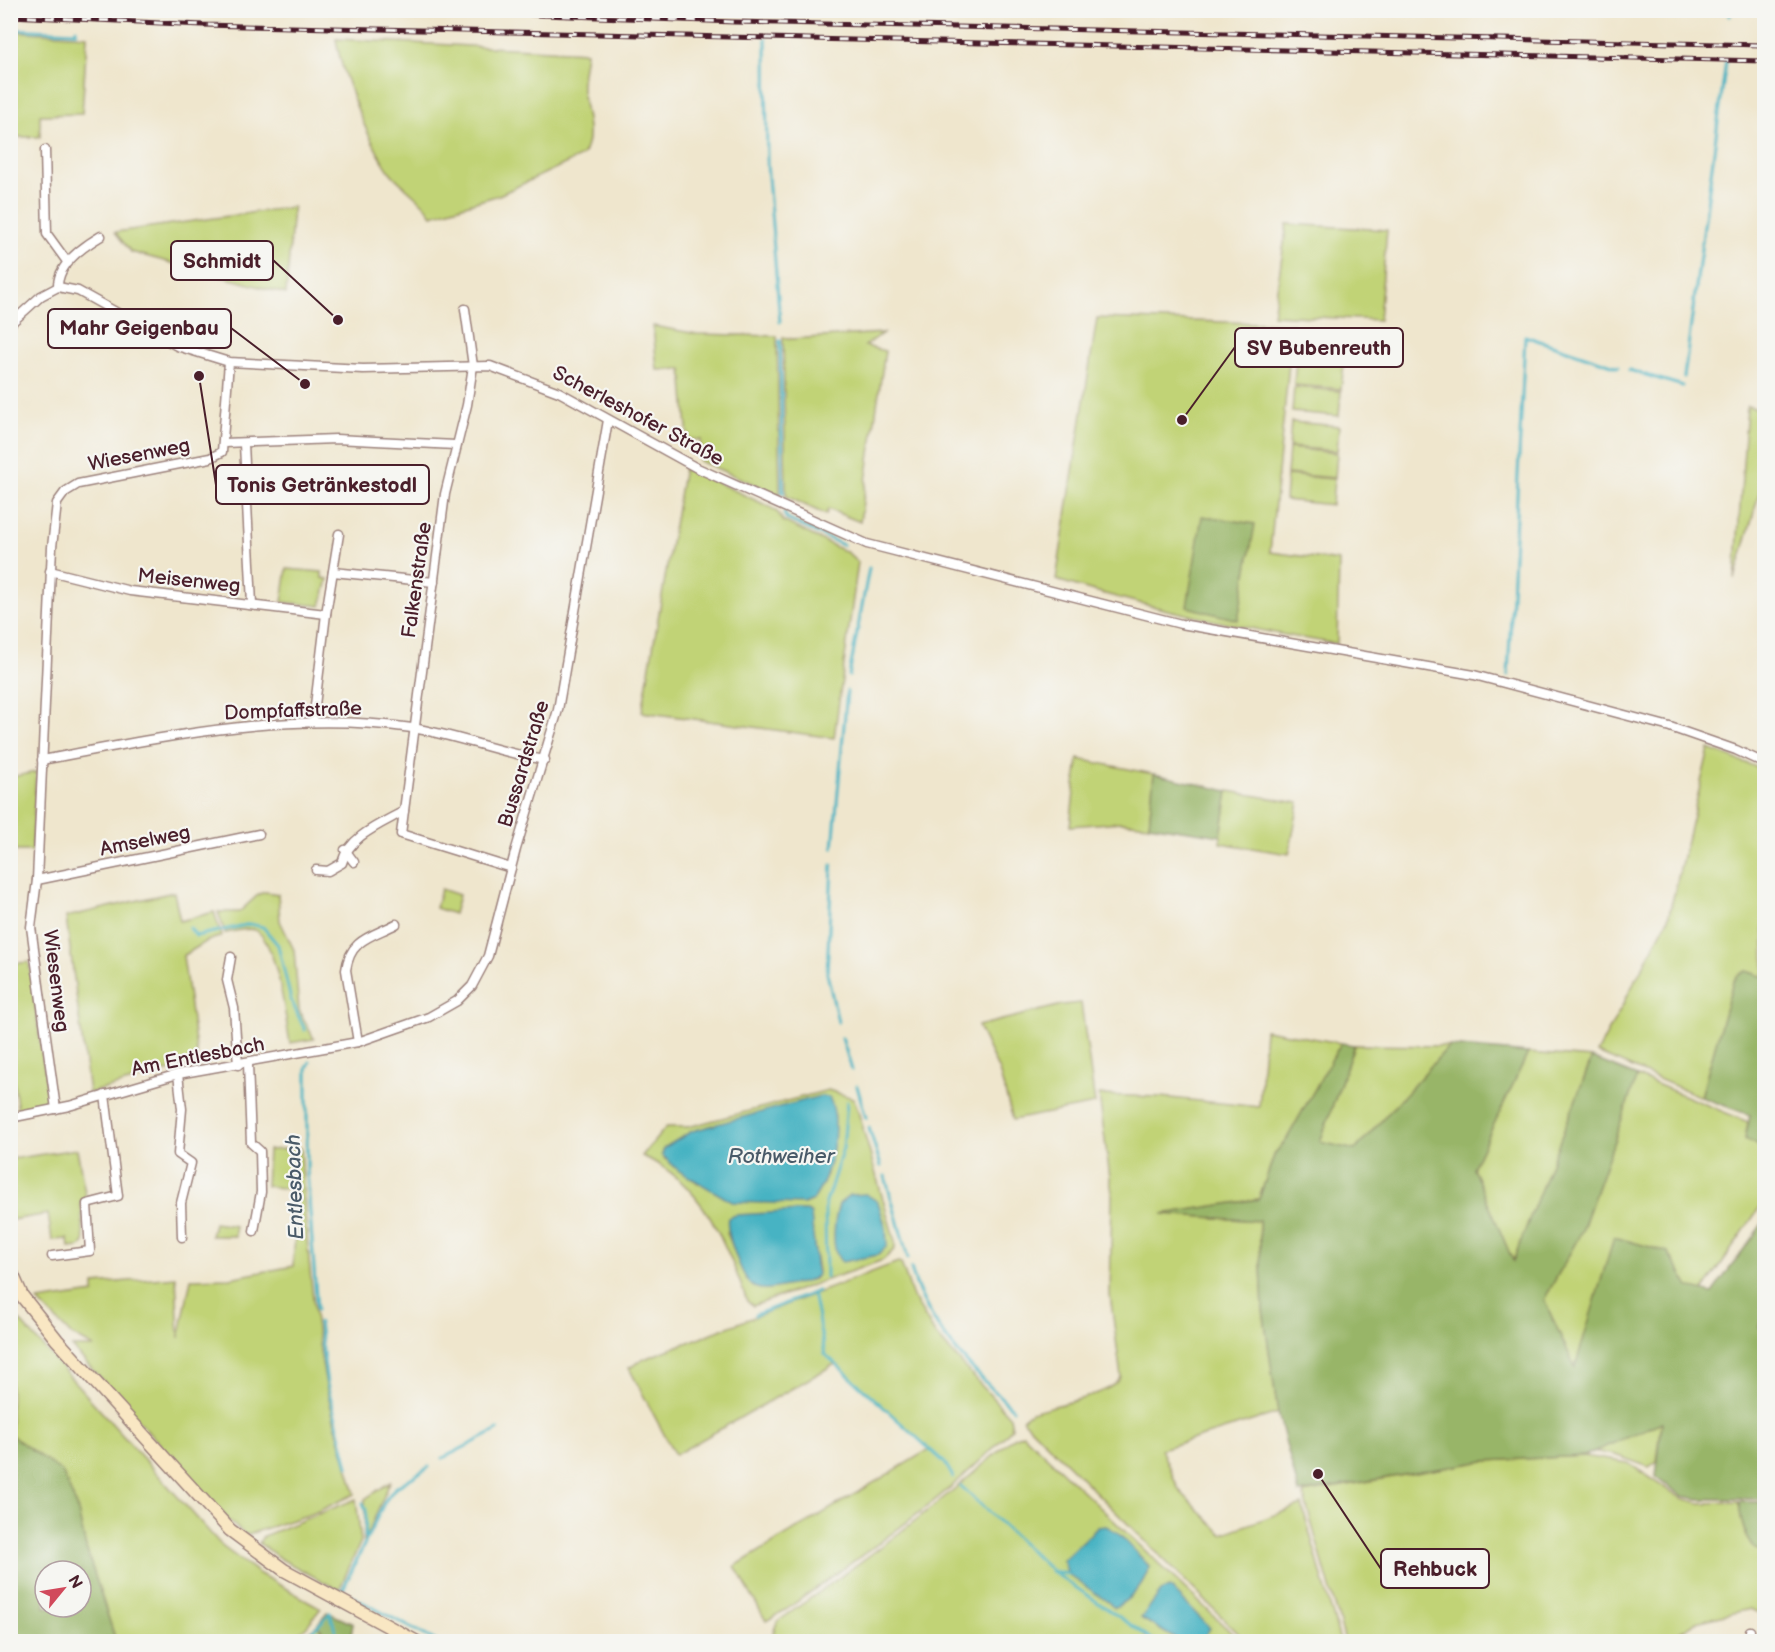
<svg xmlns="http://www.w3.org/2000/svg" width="1775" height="1652" font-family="'Balsamiq Sans',sans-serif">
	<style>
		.green { fill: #c1d376; stroke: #867950; stroke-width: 1.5; fill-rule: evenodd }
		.forest { fill: #98b567; stroke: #716a49; stroke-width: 1.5; fill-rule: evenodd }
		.water { fill: #47b3c3; stroke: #486977; stroke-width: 1.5 }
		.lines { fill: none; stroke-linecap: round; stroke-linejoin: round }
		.stream { stroke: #47b3c3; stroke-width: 3 }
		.street-casing { stroke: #9c827c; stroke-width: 11 }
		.secondary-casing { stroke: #9c827c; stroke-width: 15 }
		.street { stroke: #fff; stroke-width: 8 }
		.secondary { stroke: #f9e7c3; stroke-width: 12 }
		.rail-casing { stroke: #4a1f2b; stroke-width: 5 }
		.rail { stroke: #f6f6f2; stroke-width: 3; stroke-dasharray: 9; stroke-linecap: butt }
		.labels { text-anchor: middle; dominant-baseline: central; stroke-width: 4.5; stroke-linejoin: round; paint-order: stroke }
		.street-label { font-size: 20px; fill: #4a1f2b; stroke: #f6f6f2 }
		.water-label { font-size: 21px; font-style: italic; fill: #495a68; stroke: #f6f6f2 }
		.leader { fill: none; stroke: #4a1f2b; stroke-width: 2 }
		.callout-dot { fill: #4a1f2b; stroke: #f6f6f2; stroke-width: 2 }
		.callout { fill: #f6f6f2; stroke: #4a1f2b; stroke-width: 2 }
		.callout-label { font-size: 21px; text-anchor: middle; font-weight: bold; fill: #4a1f2b }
	</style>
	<rect width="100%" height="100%" fill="#f6f6f2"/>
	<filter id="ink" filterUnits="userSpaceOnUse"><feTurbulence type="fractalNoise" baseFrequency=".0167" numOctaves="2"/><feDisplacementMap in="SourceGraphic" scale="12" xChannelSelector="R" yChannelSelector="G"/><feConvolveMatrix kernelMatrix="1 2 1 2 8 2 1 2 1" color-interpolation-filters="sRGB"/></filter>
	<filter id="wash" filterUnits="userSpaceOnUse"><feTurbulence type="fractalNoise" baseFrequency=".008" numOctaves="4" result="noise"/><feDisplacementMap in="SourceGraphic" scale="24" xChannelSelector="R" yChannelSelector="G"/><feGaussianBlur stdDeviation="1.35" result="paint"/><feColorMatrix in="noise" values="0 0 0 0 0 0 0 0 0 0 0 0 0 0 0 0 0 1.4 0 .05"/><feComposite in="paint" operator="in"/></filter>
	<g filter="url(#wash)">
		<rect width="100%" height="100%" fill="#efe6cd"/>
		<g class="green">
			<polygon points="11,31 87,36 82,114 40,115 40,137 11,137"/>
			<path d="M336 39 586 52C585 64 581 78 582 90 584 110 595 138 582 156L499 195 432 215C421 197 403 188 390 172 368 141 342 76 336 39Z"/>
			<polygon points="293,207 286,294 131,252 115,232"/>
			<polygon points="1287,224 1387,230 1379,320 1273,315"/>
			<path d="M1097 318 1293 324 1270 552 1339 561 1337 644C1241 628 1149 608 1056 580Z"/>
			<polygon points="653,326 697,334 777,336 780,495 699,461 701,440 688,439 682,369 657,370"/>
			<polygon points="883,333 865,346 885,351 860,522 828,509 826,515 786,496 783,337 792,339"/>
			<polygon points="1296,360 1344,364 1341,389 1294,385"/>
			<polygon points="1294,387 1341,391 1339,416 1292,412"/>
			<polygon points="1747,406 1764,411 1764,476 1735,579"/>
			<polygon points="1291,422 1339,426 1337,451 1289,447"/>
			<polygon points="1289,448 1337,453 1335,478 1287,474"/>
			<polygon points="684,467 770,507 778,513 783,521 848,553 858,562 834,738 642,712"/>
			<polygon points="1287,475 1334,479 1332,505 1285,500"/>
			<polygon points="287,569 322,572 322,578 328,579 321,606 282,602"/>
			<polygon points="1709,749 1764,770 1764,977 1746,971 1737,976 1733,982 1701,1097 1597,1053 1668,919"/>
			<polygon points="1078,759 1154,774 1149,825 1121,822 1070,826"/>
			<polygon points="36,772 32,851 11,851 11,777"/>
			<polygon points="1228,791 1299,803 1289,854 1220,843"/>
			<polygon points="441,889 459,895 454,914 436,908"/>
			<polygon points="174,892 180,921 214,912 222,936 207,941 183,956 198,1063 89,1093 66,917"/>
			<path d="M266 892 278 894 280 921 294 950 299 1010 314 1039 290 1043C285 1017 278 947 257 931 250 926 233 932 225 933L218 912H239L259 894Z"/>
			<polygon points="29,962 48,1096 44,1106 18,1112 10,1057 10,964"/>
			<polygon points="1081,1003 1095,1104 1013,1120 999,1071 978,1026 1062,1005"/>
			<path d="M1265 1030 1341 1043 1285 1142 1275 1153 1259 1199 1166 1214 1259 1221 1263 1309 1278 1413 1161 1449 1179 1490 1222 1534 1302 1505 1340 1641H1246L1022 1419 1031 1412C1051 1406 1113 1395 1121 1377L1110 1295 1112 1193 1099 1095 1160 1097 1259 1107Z"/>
			<polygon points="1354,1045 1449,1046 1355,1150 1320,1142"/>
			<polygon points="1528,1053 1592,1058 1513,1262 1473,1168"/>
			<polygon points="1637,1076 1748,1122 1745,1139 1764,1149 1764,1201 1703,1291 1689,1288 1668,1252 1575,1368 1544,1300 1582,1231"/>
			<path d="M828 1090 853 1098 856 1104 895 1242V1249L883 1260 753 1306 747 1301C727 1245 702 1181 642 1156L666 1127H688ZM835 1115 827 1174 813 1200 804 1204 698 1183 664 1158V1148L692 1131ZM809 1212 818 1271 814 1279 768 1289 747 1280 727 1233Z"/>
			<path d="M301 1148C305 1225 311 1304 325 1380 332 1418 345 1457 355 1494L314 1513 246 1535 230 1522 72 1347H94L70 1334 38 1301 94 1293V1284L176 1277 179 1338 191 1279 230 1278 293 1266 298 1190 266 1186 268 1150Z"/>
			<polygon points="77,1149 86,1198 81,1202 84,1242 80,1247 69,1248 68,1239 52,1240 48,1214 11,1220 11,1159"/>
			<polygon points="214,1223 235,1226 235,1236 211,1236"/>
			<path d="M898 1262 901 1263 913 1297 935 1334 1010 1417 1012 1428C952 1496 860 1556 787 1609L766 1621 735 1566 930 1449 835 1364 675 1455 629 1368 644 1359Z"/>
			<polygon points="10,1310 223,1547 260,1574 321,1608 306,1627 288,1641 116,1641 86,1548 77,1507 62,1472 11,1435"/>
			<polygon points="1662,1422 1657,1461 1649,1467 1615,1455 1592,1451"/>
			<path d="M1023 1434 1240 1641H1202L1205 1638 1141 1618 1179 1641H1156L1145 1635 1146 1641 777 1642 773 1633 777 1622C859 1564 939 1506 1013 1438ZM1117 1532 1149 1566 1115 1607 1065 1568Z"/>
			<path d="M1584 1456 1628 1463 1681 1498 1700 1503 1739 1502C1741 1521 1743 1534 1755 1549L1764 1550V1615L1750 1609 1696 1622 1666 1641H1345L1303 1493 1484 1461Z"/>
			<polygon points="390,1482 364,1542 365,1499"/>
			<polygon points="356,1499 361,1541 339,1590 281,1559 259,1543 263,1536"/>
			<polygon points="317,1625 331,1641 298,1642"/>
		</g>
		<g class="forest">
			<polygon points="1202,516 1255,524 1238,620 1187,607"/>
			<polygon points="1154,774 1228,791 1221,836 1149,825"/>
			<polygon points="1746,971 1764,977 1764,1149 1745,1139 1750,1115 1701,1097 1733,982 1737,976"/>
			<polygon points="1341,1043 1354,1045 1320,1142 1355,1150 1449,1046 1528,1053 1473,1168 1513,1261 1592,1058 1637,1076 1582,1231 1544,1300 1575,1367 1614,1237 1668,1252 1689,1287 1712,1293 1762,1224 1764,1224 1764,1312 1759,1327 1764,1329 1764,1499 1699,1499 1682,1496 1656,1477 1662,1422 1584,1456 1484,1461 1299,1493 1278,1413 1263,1309 1259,1221 1162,1214 1259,1199 1275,1153 1285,1142"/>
			<path d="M11 1435 62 1472 77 1507 86 1548 116 1641H11ZM45 1571H81V1607H45Z"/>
			<path d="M1739 1502H1764V1551L1755 1549C1743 1533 1741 1521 1739 1502Z"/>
			<polygon points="327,1612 353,1624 350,1641 331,1641 317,1625"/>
		</g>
		<g class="water">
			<path d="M820 1096 829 1097C843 1124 830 1177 813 1200L803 1204 732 1202 679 1171 662 1155 664 1148 692 1131Z"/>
			<path d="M866 1194 878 1202 886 1228 887 1246 878 1255 842 1262C829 1251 835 1218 839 1204L850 1195Z"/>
			<path d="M799 1211H807L811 1214 817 1275C811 1282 800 1283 791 1285 780 1287 764 1292 754 1287 742 1280 725 1231 728 1218L736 1215Z"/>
			<path d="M1106 1526 1117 1532 1149 1566C1145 1583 1131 1600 1115 1607L1068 1574 1063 1560 1098 1527Z"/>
			<polygon points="1170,1587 1210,1628 1202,1641 1179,1641 1141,1618 1161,1591"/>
		</g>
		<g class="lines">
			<g class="stream">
				<polyline points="1730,16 1730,10"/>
				<polyline points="10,29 76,32 76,29"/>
				<polyline points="766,39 767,164 780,322"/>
				<polyline points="780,341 783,493"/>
				<polyline points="1629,370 1683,386"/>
				<polyline points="1684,377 1726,61"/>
				<polyline points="784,513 787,519 843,545"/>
				<polyline points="849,676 869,568"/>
				<polyline points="1508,676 1525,336 1618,367"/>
				<polyline points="833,848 847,691"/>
				<polyline points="832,865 827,973 838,1022"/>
				<polyline points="190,928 196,936 250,924 263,927 278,945 291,1000 305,1030"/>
				<polyline points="842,1038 852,1070"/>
				<polyline points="310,1062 307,1068 307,1171 317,1310"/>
				<polyline points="857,1086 866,1118"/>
				<polyline points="869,1128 881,1166"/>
				<polyline points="885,1176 908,1258"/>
				<path d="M911 1268C926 1325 971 1369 1013 1409"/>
				<polyline points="826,1277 825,1206 843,1148 847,1102"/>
				<polyline points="813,1293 825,1354 945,1463 953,1477"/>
				<polyline points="755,1315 818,1291"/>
				<polyline points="319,1323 327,1384 348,1466"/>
				<polyline points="443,1458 498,1430"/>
				<polyline points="961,1486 1053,1572 1068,1574"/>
				<polyline points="363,1503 366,1510 365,1537"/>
				<polyline points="1056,1574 1156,1642"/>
				<polyline points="342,1591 385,1501 395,1488 429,1467"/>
				<polyline points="351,1596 438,1642"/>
				<polyline points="330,1613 339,1642"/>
				<polyline points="302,1642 330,1613"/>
			</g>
		</g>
	</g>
	<g filter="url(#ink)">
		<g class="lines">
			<g class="street-casing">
				<g id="street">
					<polyline points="45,150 47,234 68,263"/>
					<path d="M58 287C57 265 84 246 101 236"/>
					<polyline points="465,309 473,366 467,405 445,494 401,834 511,868"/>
					<polyline points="10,324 41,296 58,287 78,291 177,346 229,362 363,369 490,366 559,392 695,467 867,544 1181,624 1474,675 1670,727 1736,750 1764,763"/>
					<polyline points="224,443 336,439 455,445"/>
					<polyline points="244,444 252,604"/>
					<polyline points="50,571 130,591 326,614"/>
					<polyline points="333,572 434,582"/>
					<polyline points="313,722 326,614 339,534"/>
					<path d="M42 760C163 737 288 710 412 728 457 735 500 753 545 760"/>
					<polyline points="345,850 354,862"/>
					<path d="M316 870 328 871 342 863C349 836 381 824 404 811"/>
					<polyline points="37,880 259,834"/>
					<polyline points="231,957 227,980 234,1008 238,1065"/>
					<path d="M358 1042 346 970C350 939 371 937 396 924"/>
					<polyline points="248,1064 251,1143 260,1151 261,1192 254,1231"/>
					<polyline points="178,1074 182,1109 178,1154 191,1163 181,1203 182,1237"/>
					<polyline points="56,1109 31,927 37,880 52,547 57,503 65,492 78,484 210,458 222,452 229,362"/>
					<polyline points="10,1118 69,1106 178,1074 358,1042 429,1017 457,1001 472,986 488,956 516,849 558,710 608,420"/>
					<polyline points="52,1256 90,1251 87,1204 118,1196 105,1095"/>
					<polyline points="1748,1642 1750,1631"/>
				</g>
			</g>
			<g class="secondary-casing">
				<polyline id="secondary" points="10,1269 22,1296 57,1340 230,1530 284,1570 417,1642"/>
			</g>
			<use href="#street" class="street"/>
			<use href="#secondary" class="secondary"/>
			<g class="rail-casing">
				<g id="rail">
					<polyline points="400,10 735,22 1764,45"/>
					<polyline points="10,16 203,25 1764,61"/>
				</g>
			</g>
			<use href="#rail" class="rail"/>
		</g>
	</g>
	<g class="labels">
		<g class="street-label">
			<text transform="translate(638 416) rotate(28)">Scherleshofer Straße</text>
			<text transform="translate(139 455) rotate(-11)">Wiesenweg</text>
			<text transform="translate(417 580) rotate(-82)">Falkenstraße</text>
			<text transform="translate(189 581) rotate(6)">Meisenweg</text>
			<text transform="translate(293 711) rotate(-2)">Dompfaffstraße</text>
			<text transform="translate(524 764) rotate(-73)">Bussardstraße</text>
			<text transform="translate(145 841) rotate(-11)">Amselweg</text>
			<text transform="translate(56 981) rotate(83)">Wiesenweg</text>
			<text transform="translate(198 1057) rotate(-11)">Am Entlesbach</text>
		</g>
		<g class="water-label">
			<text x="781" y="1156">Rothweiher</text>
			<text transform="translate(295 1187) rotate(-92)">Entlesbach</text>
		</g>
	</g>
	<path class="leader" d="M338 320L273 260M305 384L231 328M1182 420L1235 347M199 376L216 485M1318 1474L1381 1569"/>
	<g class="callout-dot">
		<circle cx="338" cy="320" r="6"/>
		<circle cx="305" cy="384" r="6"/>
		<circle cx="1182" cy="420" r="6"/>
		<circle cx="199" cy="376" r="6"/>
		<circle cx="1318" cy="1474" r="6"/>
	</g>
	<g class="callout">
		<rect x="171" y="241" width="102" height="39" rx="6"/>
		<rect x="48" y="309" width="183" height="39" rx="6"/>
		<rect x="1235" y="328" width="168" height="39" rx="6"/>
		<rect x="216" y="465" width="213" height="39" rx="6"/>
		<rect x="1381" y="1549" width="108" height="39" rx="6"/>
	</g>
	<g class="callout-label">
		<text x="222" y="268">Schmidt</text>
		<text x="139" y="335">Mahr Geigenbau</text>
		<text x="1319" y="355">SV Bubenreuth</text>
		<text x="322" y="492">Tonis Getränkestodl</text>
		<text x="1435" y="1576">Rehbuck</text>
	</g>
	<rect width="1775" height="1652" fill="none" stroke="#f6f6f2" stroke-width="36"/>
	<g transform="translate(63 1589) rotate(60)"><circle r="28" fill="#f6f6f2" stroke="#b1a0a2" stroke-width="1.5"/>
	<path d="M0-4.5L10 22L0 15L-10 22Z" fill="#d1495b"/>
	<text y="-9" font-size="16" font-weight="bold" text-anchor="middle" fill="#4a1f2b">N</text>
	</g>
</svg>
